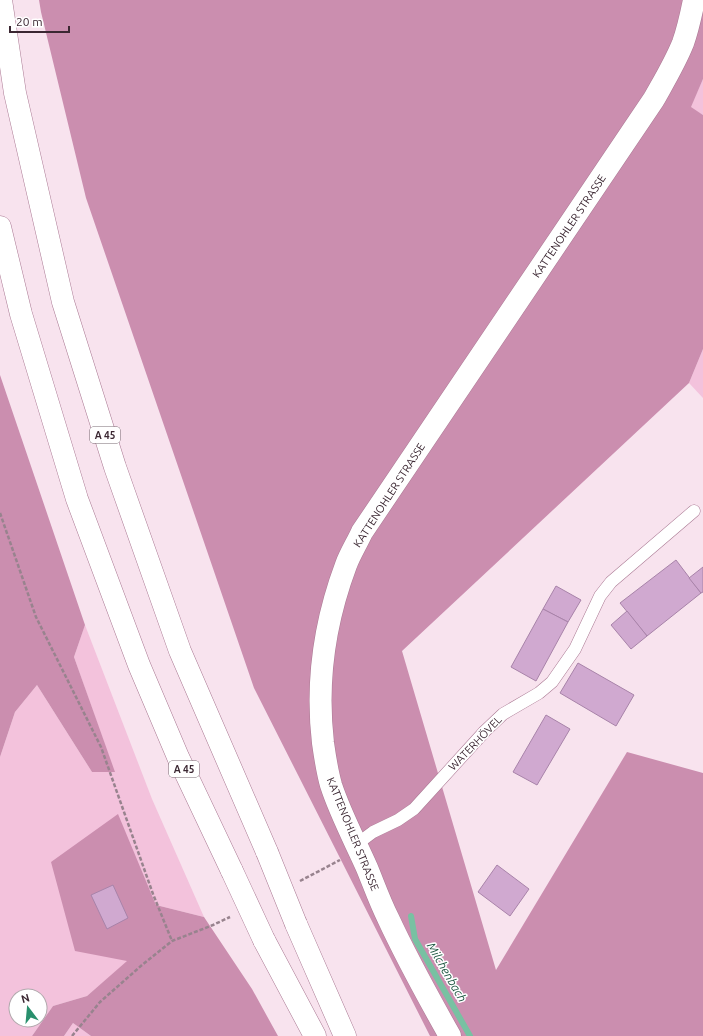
<svg xmlns="http://www.w3.org/2000/svg" width="703" height="1036" font-family="Ubuntu,sans-serif">
	<style>
		.green { fill: #f3c2dc; fill-rule: evenodd }
		.forest { fill: #cb8eaf }
		.lines { fill: none; stroke-linecap: round; stroke-linejoin: round }
		.stream { stroke: #78c1a2; stroke-width: 6 }
		.building { fill: #d0a9d0; stroke: #a883a9 }
		.lane-casing { stroke: #aa7993; stroke-width: 13 }
		.street-casing { stroke: #aa7993; stroke-width: 23 }
		.highway-casing { stroke: #aa7993; stroke-width: 23 }
		.path { stroke: #98838e; stroke-width: 2.5; stroke-dasharray: 4 2; stroke-linecap: butt }
		.lane { stroke: #fff; stroke-width: 12 }
		.street { stroke: #fff; stroke-width: 22 }
		.highway { stroke: #fff; stroke-width: 22 }
		.highway-bridge-casing { stroke: #aa7993; stroke-width: 23; stroke-linecap: butt }
		.highway-bridge { stroke: #fff; stroke-width: 22 }
		.labels { text-anchor: middle; dominant-baseline: central; stroke-width: 3; stroke-linejoin: round; paint-order: stroke }
		.shield { fill: #fff; stroke: #766870; stroke-width: 1 }
		.shield-label { font-size: 10px; font-weight: bold; fill: #3b2732 }
		.street-label { font-size: 11px; fill: #3b2732; stroke: #fff }
		.water-label { font-size: 12px; font-style: italic; fill: #1e5742; stroke: #fff }
	</style>
	<rect width="100%" height="100%" fill="#f8e3ee"/>
	<g class="green">
		<polygon points="703,79 703,115 690,108"/>
		<polygon points="703,349 703,398 689,383"/>
		<path d="M85 625 152 799 204 917 156 905 117 815 128 961 87 996 53 1006 32 1036H0V757L15 712 37 685 92 772 114 771 74 657ZM16 996H40V1020H16Z"/>
		<polygon points="73,1023 91,1036 64,1036"/>
	</g>
	<g class="forest">
		<polygon points="39,0 703,0 703,79 691,107 703,115 703,349 689,383 402,651 496,970 627,752 703,773 703,1036 430,1036 254,688 86,198 41,12"/>
		<polygon points="0,375 85,625 74,657 115,772 92,772 37,685 15,712 0,757"/>
		<polygon points="118,814 156,905 204,917 252,989 278,1036 91,1036 73,1023 64,1036 32,1036 53,1006 87,996 127,961 75,951 51,862"/>
	</g>
	<g class="lines">
		<polyline class="stream" points="411,916 415,939 470,1036"/>
	</g>
	<g class="building">
		<polygon points="676,560 701,593 647,636 620,603"/>
		<polygon points="703,567 703,592 701,593 689,578"/>
		<polygon points="556,586 581,600 568,622 543,609"/>
		<polygon points="543,609 568,622 536,681 511,667"/>
		<polygon points="627,611 647,636 631,649 611,625"/>
		<polygon points="578,663 634,695 616,726 560,693"/>
		<polygon points="546,715 570,729 537,785 513,772"/>
		<polygon points="497,865 529,889 510,916 478,892"/>
		<polygon points="113,885 128,918 107,929 91,895"/>
	</g>
	<g class="lines">
		<g class="lane-casing">
			<polyline id="lane" points="357,844 373,832 398,820 414,809 485,731 503,714 539,693 552,682 575,649 600,596 611,582 694,511"/>
		</g>
		<g class="street-casing">
			<path id="street" d="M450 1036C428 997 407 959 388 918 380 902 374 885 367 868 355 841 340 813 331 785 327 771 325 757 323 743 316 683 325 621 346 565 350 554 357 543 362 532L654 99C664 81 675 63 683 43 688 29 691 15 694 0"/>
		</g>
		<g class="highway-casing">
			<g id="highway">
				<polyline points="1,0 15,93 63,302 115,467 180,651 267,852"/>
				<polyline points="0,227 21,314 77,499 139,665 178,757 232,871"/>
				<polyline points="296,924 345,1036"/>
				<polyline points="264,940 315,1036"/>
			</g>
		</g>
		<g class="path">
			<polyline points="0,513 36,617 101,747 153,894 172,941"/>
			<polyline points="300,881 340,860"/>
			<polyline points="72,1036 100,1002 142,965 172,941 213,925 230,917"/>
		</g>
		<use href="#lane" class="lane"/>
		<use href="#street" class="street"/>
		<use href="#highway" class="highway"/>
		<g class="highway-bridge-casing">
			<g id="highway-bridge">
				<polyline points="267,852 296,924"/>
				<polyline points="232,871 264,940"/>
			</g>
		</g>
		<use href="#highway-bridge" class="highway-bridge"/>
	</g>
	<g class="labels">
		<g class="shield">
			<rect x="90" y="427" width="30" height="16" rx="3"/>
			<rect x="169" y="761" width="30" height="16" rx="3"/>
		</g>
		<g class="shield-label">
			<text x="105" y="435">A 45</text>
			<text x="184" y="769">A 45</text>
		</g>
		<g class="street-label">
			<text transform="translate(569 226) rotate(-56)">KATTENOHLER STRASSE</text>
			<text transform="translate(389 495) rotate(-57)">KATTENOHLER STRASSE</text>
			<text transform="translate(475 743) rotate(-46)">WATERHÖVEL</text>
			<text transform="translate(353 834) rotate(68)">KATTENOHLER STRASSE</text>
		</g>
		<g class="water-label">
			<text transform="translate(447 972) rotate(60)">Milchenbach</text>
		</g>
	</g>
	<g transform="translate(28 1008) rotate(344)"><circle r="19" fill="#ffffff" stroke="#b1a9ad"/>
	<path d="M0-3L7 15L0 10L-7 15Z" fill="#29906d"/>
	<text y="-6" font-size="11" font-weight="bold" text-anchor="middle" fill="#3b2732">N</text>
	</g>
	<path d="M10 26v6h59v-6" fill="none" stroke="#3b2732" stroke-width="2"/>
	<text x="16" y="26" font-size="12" fill="#3b2732" stroke="#ffffff" stroke-width="3" paint-order="stroke">20 m</text>
</svg>
